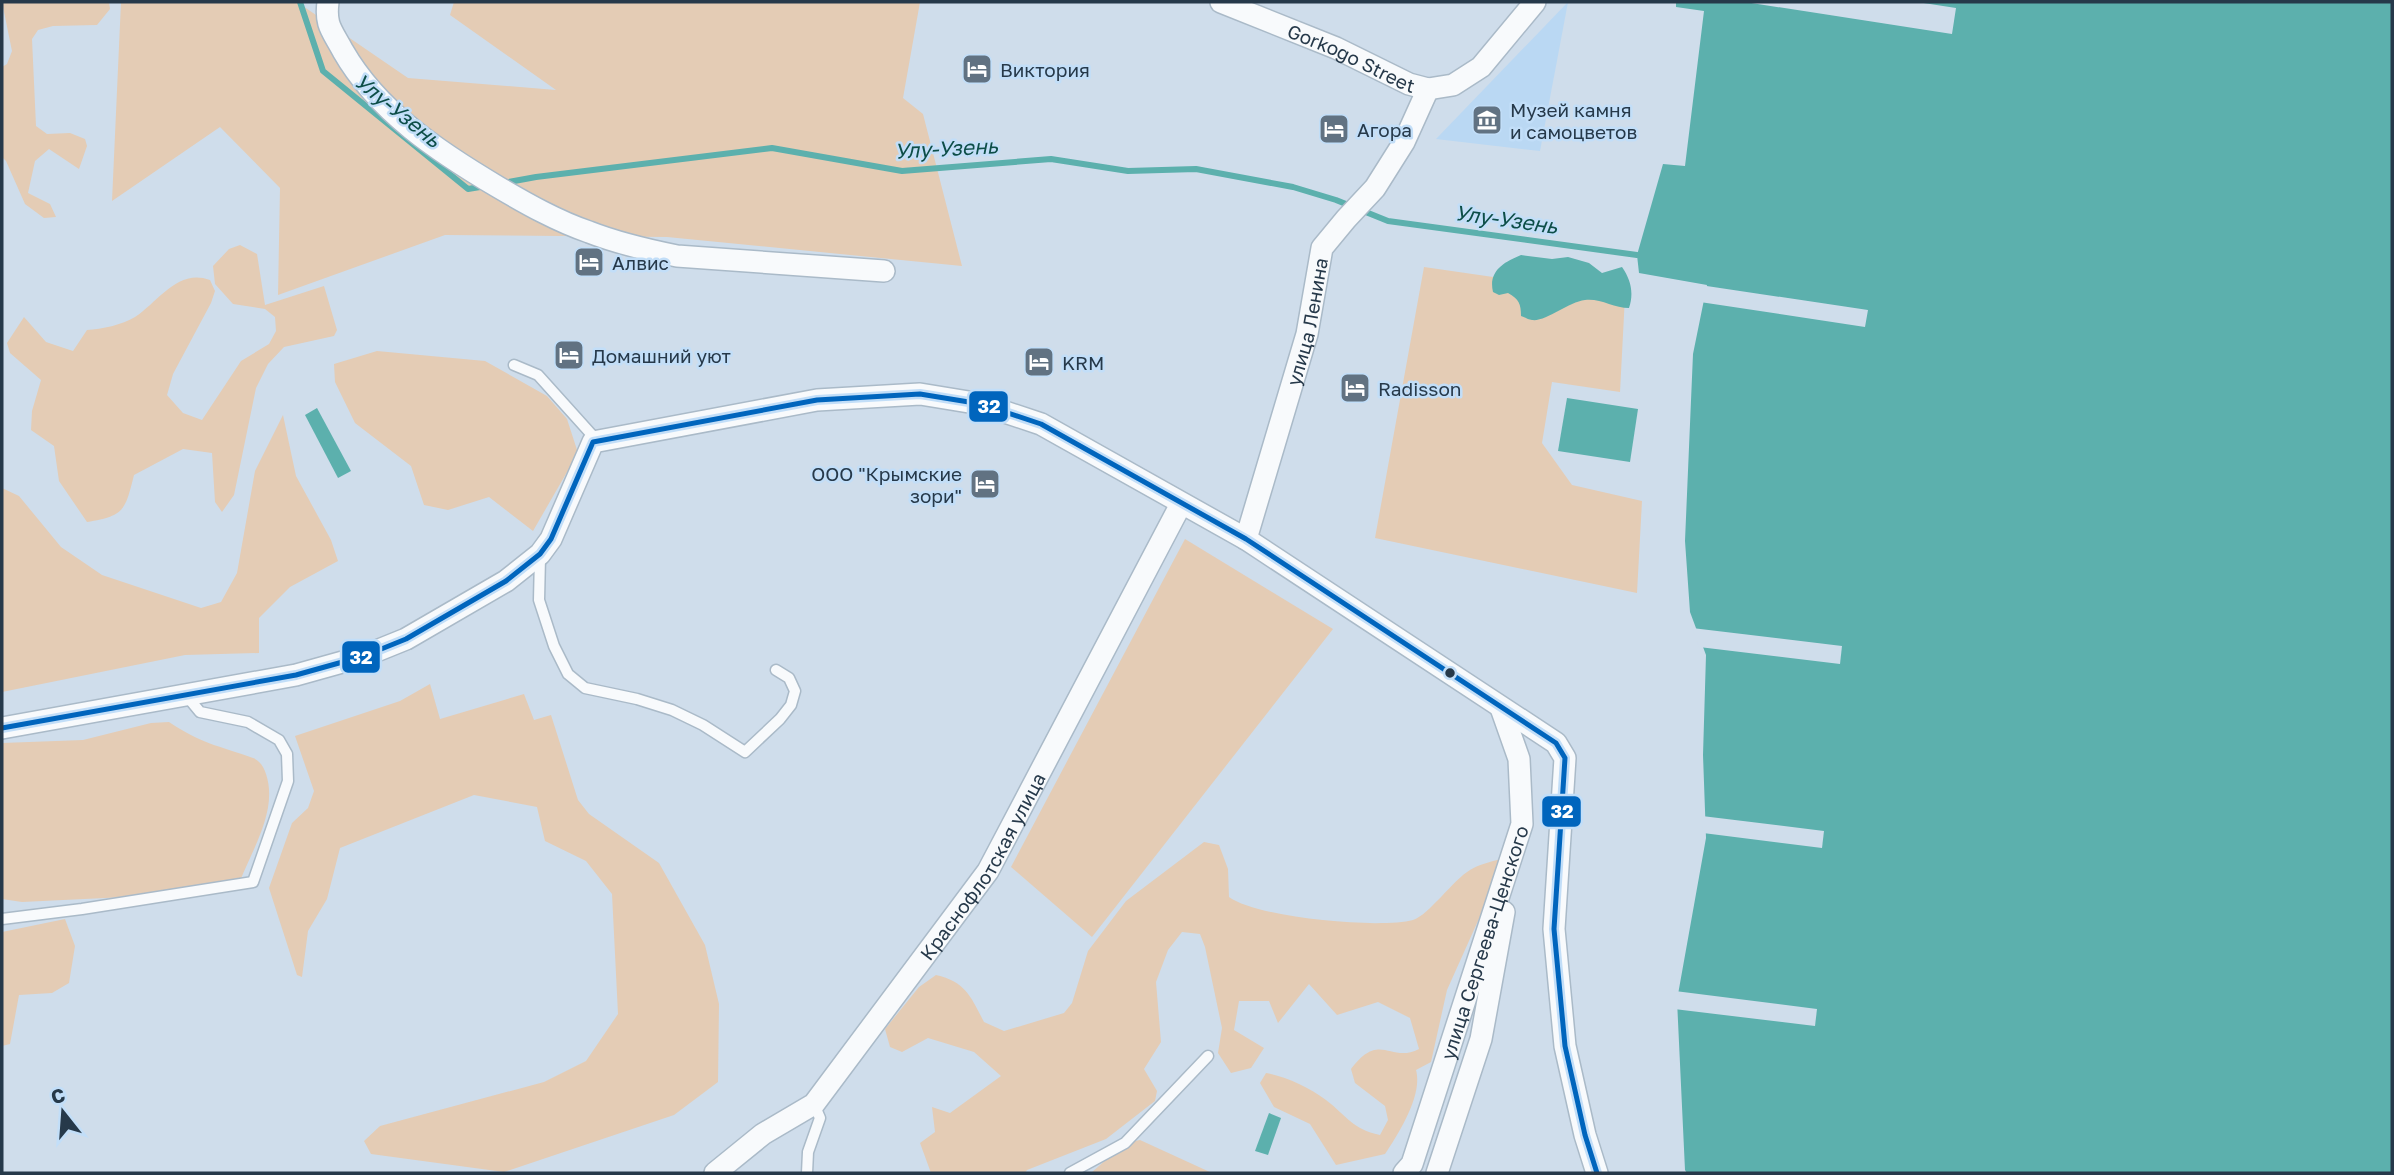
<svg xmlns="http://www.w3.org/2000/svg" width="2394" height="1175" font-family="'Golos Text',sans-serif">
	<style>
		.built { fill: #bad8f3 }
		.green { fill: #e4ccb5 }
		.water { fill: #5cb0ad }
		.pier { fill: #cfddeb }
		.lines { fill: none; stroke-linecap: round; stroke-linejoin: round }
		.stream { stroke: #5cb0ad; stroke-width: 6 }
		.lane-casing { stroke: #aabac8; stroke-width: 13 }
		.street-casing { stroke: #aabac8; stroke-width: 24 }
		.lane { stroke: #f8fafc; stroke-width: 10 }
		.street { stroke: #f8fafc; stroke-width: 21 }
		.bus-1-casing { stroke: #c2def8; stroke-width: 10 }
		.bus-1 { stroke: #0065bd; stroke-width: 5 }
		.bus-dot { fill: #26394a; stroke: #c2def8; stroke-width: 2.5 }
		.labels { text-anchor: middle; dominant-baseline: central; stroke-width: 5; stroke-linejoin: round; paint-order: stroke }
		.street-label { font-size: 19px; fill: #26394a; stroke: #c2def8 }
		.poi-label { font-size: 19px; fill: #26394a; stroke: #c2def8; text-anchor: start }
		.water-label { font-size: 21px; font-style: italic; fill: #0d4e48; stroke: #c2def8 }
		.line-badge { stroke: #c2def8; stroke-width: 2.5 }
		.badge-label { font-size: 19px; text-anchor: middle; font-weight: bold; fill: #fff }
	</style>
	<rect width="100%" height="100%" fill="#cfddeb"/>
	<polygon class="built" points="1568,2 1540,151 1436,139"/>
	<g class="green">
		<polygon points="2,2 109,2 110,9 97,25 53,26 38,30 32,39 36,126 47,134 70,133 85,139 87,146 79,169 49,149 35,161 28,193 50,204 56,217 44,218 25,204 6,161 2,157 2,67 7,64 12,51"/>
		<polygon points="121,2 297,2 408,78 556,90 450,15 454,2 920,2 903,98 923,114 962,266 667,237 445,235 278,295 280,188 220,127 112,201"/>
		<path d="M240 245 257 254 265 305 324 286 337 330 334 336 284 347 268 364 256 388 234 495 222 512 215 502 212 453 183 449 134 475C125 511 124 516 87 522L59 481 54 446 31 430 32 411 41 380 10 353 7 343 24 317 46 342 73 351 87 330C102 329 122 325 135 317 159 301 178 268 210 280L215 291 211 303 173 374 167 395 183 413 202 420 241 361 269 344 276 331 275 317 265 309 233 304 215 284 213 266 229 249Z"/>
		<polygon points="1424,267 1625,296 1620,392 1552,382 1542,443 1572,485 1642,501 1637,593 1375,538"/>
		<polygon points="377,351 485,361 547,396 567,419 578,453 533,531 489,497 448,510 424,505 411,466 355,423 335,382 334,364"/>
		<polygon points="283,415 296,476 331,540 338,561 290,587 259,618 259,653 185,655 2,692 2,488 19,496 61,547 102,575 201,608 221,602 237,573 255,471"/>
		<polygon points="1185,539 1333,629 1092,937 1011,867"/>
		<polygon points="430,684 440,719 524,694 534,720 551,715 578,800 589,814 659,863 705,945 719,1004 718,1082 674,1115 504,1172 371,1154 364,1141 380,1126 544,1082 586,1061 618,1014 612,894 586,861 545,841 537,807 474,795 340,848 327,899 308,931 302,977 297,975 269,888 292,823 308,808 314,791 295,736 400,701"/>
		<path d="M169 722C200 743 219 746 253 758 259 760 264 767 266 774 278 810 253 848 240 881L209 893 22 902 2 899V743L83 740 151 723Z"/>
		<path d="M1204 842 1219 845 1228 869 1229 897C1258 918 1378 929 1413 920 1429 915 1453 880 1470 870 1478 865 1490 862 1500 859L1499 874 1447 990 1431 1062 1416 1070C1423 1095 1399 1133 1385 1154L1336 1165 1310 1124 1274 1107 1260 1083 1266 1073C1287 1077 1308 1087 1326 1100 1347 1116 1352 1129 1380 1135L1388 1120 1385 1106 1355 1083 1351 1069C1380 1030 1390 1064 1419 1049L1410 1018 1378 1002 1337 1015 1309 984 1278 1023 1269 1001H1239L1234 1030 1264 1048 1251 1068 1231 1073 1218 1053 1222 1028 1205 947 1200 934 1182 932 1168 950 1156 982 1161 1042 1144 1069 1157 1091 1155 1101 1106 1139 1027 1170 1025 1173H931L920 1143 935 1132 932 1107 950 1113 1001 1076 974 1052 928 1038 902 1052 890 1047 885 1029 919 987 936 975C966 982 971 997 984 1022L1004 1031 1064 1013 1072 1003 1088 951 1126 901Z"/>
		<polygon points="65,919 75,946 69,983 52,993 19,995 10,1044 2,1046 2,932"/>
		<polygon points="1140,1140 1212,1173 1091,1173 1125,1143"/>
	</g>
	<g class="water">
		<polygon points="1676,2 2392,2 2392,1173 1687,1173 1685,1170 1677,1000 1706,838 1703,755 1706,655 1690,612 1685,541 1693,354 1707,285 1639,273 1637,255 1663,164 1685,166 1704,11 1676,7"/>
		<path d="M1521 255 1552 259 1568 257 1589 263 1602 273 1622 267C1631 280 1634 293 1629 308 1614 308 1600 298 1585 300 1568 302 1546 322 1532 320 1528 320 1525 317 1521 316 1521 304 1519 299 1508 293L1499 295 1493 292C1488 271 1504 262 1521 255Z"/>
		<polygon points="1567,398 1638,409 1630,462 1558,451"/>
		<polygon points="317,408 351,471 338,478 305,415"/>
		<polygon points="1269,1113 1281,1118 1268,1155 1255,1151"/>
	</g>
	<g class="pier">
		<polygon points="1745,2 1917,2 1956,8 1952,34"/>
		<polygon points="1660,279 1868,310 1865,327 1700,302 1703,287"/>
		<polygon points="1692,628 1842,646 1840,664 1699,647"/>
		<polygon points="1702,816 1824,831 1822,848 1703,833"/>
		<polygon points="1675,991 1817,1009 1815,1026 1674,1009"/>
	</g>
	<g class="lines">
		<g class="stream">
			<polyline points="300,2 323,71 468,189 486,186"/>
			<polyline points="503,183 536,177 772,148 902,171 1051,159 1128,171 1196,169 1293,187 1336,200 1388,221 1637,255"/>
		</g>
		<g class="lane-casing">
			<g id="lane">
				<polyline points="514,365 538,375 592,435 593,442"/>
				<polyline points="540,557 539,600 554,646 568,674 585,688 637,699 672,710 703,725 745,752 780,719 791,705 795,691 789,678 776,670"/>
				<polyline points="2,919 82,909 253,882 288,781 287,754 279,740 248,722 200,712 186,695"/>
				<polyline points="807,1173 808,1152 820,1118 814,1104"/>
				<polyline points="1070,1173 1125,1143 1208,1056"/>
			</g>
		</g>
		<g class="street-casing">
			<g id="street">
				<path d="M328 2C325 26 332 30 343 51 378 112 439 152 498 187 527 204 557 221 589 232 617 243 647 250 677 256L884 271"/>
				<path id="s1" d="M1221 2 1336 48 1409 84 1428 89 1453 85 1481 67 1535 2"/>
				<path id="s2" d="M1246 539 1307 334 1322 248 1346 219 1375 188 1404 142 1428 89"/>
				<polyline points="2,728 296,675 364,656 406,639 506,581 540,554 551,539 593,442 817,400 920,394 981,404 1041,424 1246,539 1556,743 1565,758 1554,929 1565,1046 1585,1135 1597,1173"/>
				<path id="s3" d="M715 1173 763 1134 814 1104 988 871 1181 504"/>
				<path id="s4" d="M1404 1173 1412 1164 1522 824 1519 759 1501 708"/>
				<polyline points="1437,1173 1481,1039 1504,912"/>
			</g>
		</g>
		<use href="#lane" class="lane"/>
		<use href="#street" class="street"/>
		<g class="bus-1-casing">
			<polyline id="bus-1" points="2,728 296,675 364,656 406,639 506,581 540,554 551,539 593,442 817,400 920,394 981,404 1041,424 1246,539 1556,743 1565,758 1554,929 1565,1046 1585,1135 1597,1173"/>
		</g>
		<use href="#bus-1" class="bus-1"/>
	</g>
	<defs>
		<g id="hotel-square" transform="scale(1.575)"><rect x="-9" y="-9" width="18" height="18" rx="4" fill="#617282" stroke="#c2def8"/><path d="M-6-4.5h1.5V1H6V5H4.5V3h-9V5H-6ZM-4 0a1.8 1.8 0 1 1 3.6 0ZM.5 0V-2.5h3Q6-2.5 6 0Z" fill="#fff"/></g>
		<g id="museum-square" transform="scale(1.575)"><rect x="-9" y="-9" width="18" height="18" rx="4" fill="#617282" stroke="#c2def8"/><path d="M0-6L6-3V-2H-6V-3ZM-5-1h2V3h-2ZM-1-1h2V3h-2ZM3-1h2V3H3ZM-6 4H6V6H-6Z" fill="#fff"/></g>
	</defs>
	<g fill-rule="evenodd">
		<use href="#hotel-square" x="977" y="69"/>
		<use href="#museum-square" x="1487" y="120"/>
		<use href="#hotel-square" x="1334" y="129"/>
		<use href="#hotel-square" x="589" y="262"/>
		<use href="#hotel-square" x="569" y="355"/>
		<use href="#hotel-square" x="1039" y="362"/>
		<use href="#hotel-square" x="1355" y="388"/>
		<use href="#hotel-square" x="985" y="484"/>
	</g>
	<circle class="bus-dot" cx="1450" cy="673" r="6"/>
	<g class="labels">
		<g class="street-label">
			<text stroke="none"><textPath href="#s1" startOffset="142">Gorkogo Street</textPath></text>
			<text stroke="none"><textPath href="#s2" startOffset="226">улица Ленина</textPath></text>
			<text stroke="none"><textPath href="#s3" startOffset="413">Краснофлотская улица</textPath></text>
			<text stroke="none"><textPath href="#s4" startOffset="245">улица Сергеева-Ценского</textPath></text>
		</g>
		<g class="poi-label">
			<text x="1000" y="69">Виктория</text>
			<text x="1510" y="109">Музей камня<tspan x="1510" dy="22">и самоцветов</tspan></text>
			<text x="1357" y="129">Агора</text>
			<text x="612" y="262">Алвис</text>
			<text x="592" y="355">Домашний уют</text>
			<text x="1062" y="362">KRM</text>
			<text x="1378" y="388">Radisson</text>
			<text x="962" y="473" text-anchor="end">ООО "Крымские<tspan x="962" dy="22">зори"</tspan></text>
		</g>
		<g class="water-label">
			<text transform="translate(398 110) rotate(39)">Улу-Узень</text>
			<text transform="translate(946 148) rotate(-3)">Улу-Узень</text>
			<text transform="translate(1506 219) rotate(8)">Улу-Узень</text>
		</g>
	</g>
	<g class="line-badge">
		<rect x="968" y="390" width="41" height="33" rx="7" fill="#0065bd"/>
		<rect x="341" y="640" width="40" height="34" rx="7" fill="#0065bd"/>
		<rect x="1541" y="795" width="41" height="33" rx="7" fill="#0065bd"/>
	</g>
	<g class="badge-label">
		<text x="989" y="413">32</text>
		<text x="361" y="664">32</text>
		<text x="1562" y="818">32</text>
	</g>
	<rect width="2394" height="1175" fill="none" stroke="#26394a" stroke-width="7"/>
	<g transform="translate(63 1112) rotate(343)" stroke="#c2def8" stroke-width="5" paint-order="stroke">
	<path d="M0-5L12 26L0 18L-12 26Z" fill="#26394a"/>
	<text y="-10" font-size="19" font-weight="bold" text-anchor="middle" fill="#26394a">С</text>
	</g>
</svg>
